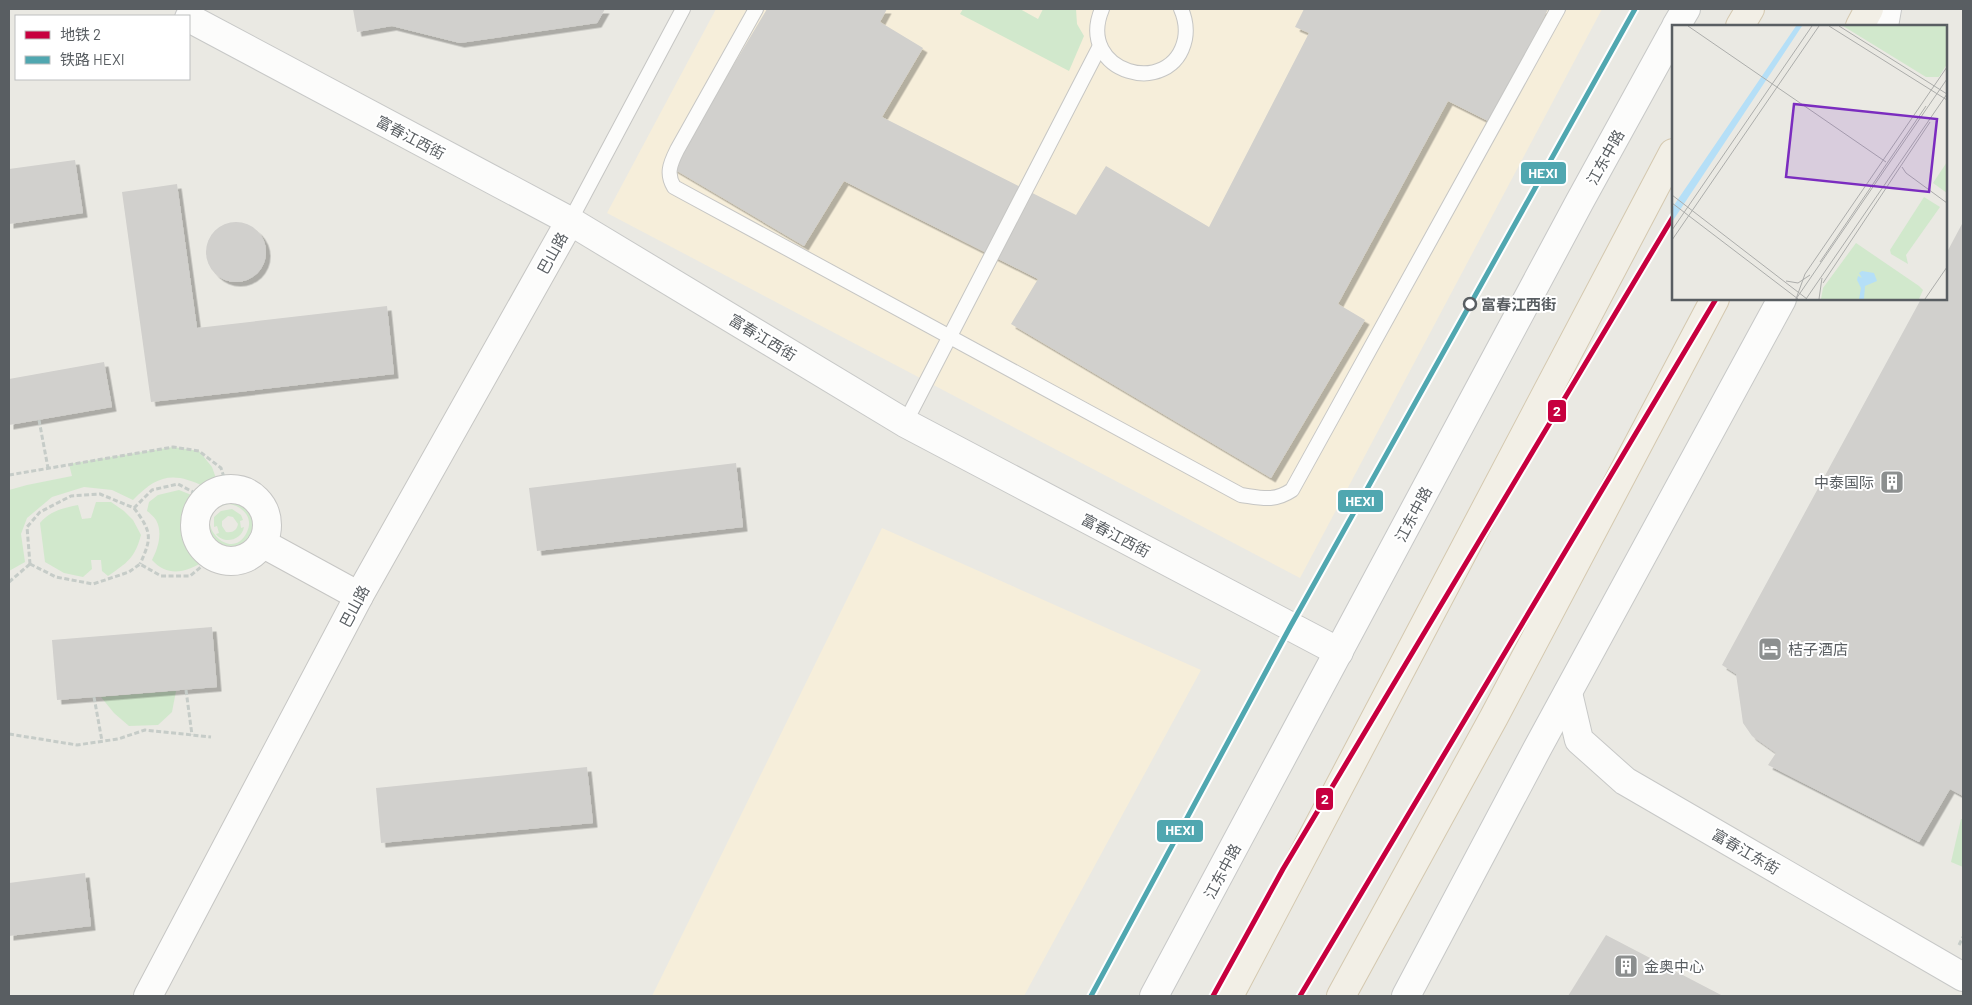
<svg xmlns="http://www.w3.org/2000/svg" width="1972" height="1005" font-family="Barlow,'Noto Sans SC',sans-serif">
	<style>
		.commercial { fill: #f6eeda }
		.green { fill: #d1e8cc; fill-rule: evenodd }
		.building { fill: #d1d0cd; filter: url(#shadow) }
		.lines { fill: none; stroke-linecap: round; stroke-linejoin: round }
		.lane-casing { stroke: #c6c6c4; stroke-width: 16 }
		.street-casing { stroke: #c6c6c4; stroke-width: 30 }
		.secondary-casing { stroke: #c7c8c7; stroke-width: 30 }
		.primary-casing { stroke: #d4c8af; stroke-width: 30 }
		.path { stroke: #c6ccc8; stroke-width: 3; stroke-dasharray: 5 2.5; stroke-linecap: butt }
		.lane { stroke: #fcfcfb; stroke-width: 14 }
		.street { stroke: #fcfcfb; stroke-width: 28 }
		.secondary { stroke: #fcfcfb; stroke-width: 28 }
		.primary { stroke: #f2efe6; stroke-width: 28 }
		.rail-1-casing { stroke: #fff; stroke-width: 9 }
		.rail-1 { stroke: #50a7b0; stroke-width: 5 }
		.metro-1-casing { stroke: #fff; stroke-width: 9 }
		.metro-1 { stroke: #c7003f; stroke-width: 5 }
		.stop-dot { fill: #fff; stroke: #595e62; stroke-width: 2.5 }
		.labels { text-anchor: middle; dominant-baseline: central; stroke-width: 4; stroke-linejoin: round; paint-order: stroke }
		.street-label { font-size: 15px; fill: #595e62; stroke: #fff }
		.stop-label { font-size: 15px; font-weight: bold; fill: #595e62; stroke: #fff; text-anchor: start }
		.poi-label { font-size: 15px; fill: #595e62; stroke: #fff; text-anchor: start }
		.inset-road { fill: none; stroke: #acadab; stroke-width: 1 }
		.view { fill: #7b2cbf; fill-opacity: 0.15; stroke: #7b2cbf; stroke-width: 2.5 }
		.inset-edge { fill: none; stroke: #595e62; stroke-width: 2.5 }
		.line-badge { stroke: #fff; stroke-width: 2 }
		.badge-label { font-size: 14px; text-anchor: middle; font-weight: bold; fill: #fff }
	</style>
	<defs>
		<filter id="shadow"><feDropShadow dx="4.5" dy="4.5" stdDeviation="0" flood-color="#0004"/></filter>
	</defs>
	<rect width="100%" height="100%" fill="#eae9e3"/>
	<g class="commercial">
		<polygon points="716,9 1602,9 1300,578 607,213"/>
		<polygon points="882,528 1201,670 1024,996 652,996"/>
	</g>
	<g class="green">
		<polygon points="963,9 1020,9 1038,19 1043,9 1076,9 1077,24 1084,36 1069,71 960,14"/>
		<path d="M173 447 199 451 212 467 217 481 205 487C173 471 157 475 133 500L112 490 84 487 52 497 27 518 21 534 25 562 9 571V490L27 485 72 476 69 464Z"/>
		<path d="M179 490 194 496C177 521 183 543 204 561 187 572 168 578 152 560 158 549 163 532 156 520 154 517 150 513 147 511L149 502 158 495Z"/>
		<path d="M225 499C243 500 259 512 253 532 251 539 245 545 238 548 204 560 187 509 225 499ZM229 504C242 506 254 517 247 532 230 568 184 512 229 504Z"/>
		<path d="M96 502H111L124 511 133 520 141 535C135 558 127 563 108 576L102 571 101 560H91L92 569 83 577 64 573 45 562 40 523C50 511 63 508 78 505L82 519 91 518Z"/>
		<path d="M232 509 241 515 243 520 240 521 241 528 244 527C242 540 224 545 216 534L219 533 217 526 214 527V517L221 511ZM228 516 233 517 238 524C237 530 233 533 226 532L222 526V521Z"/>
		<polygon points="176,691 172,712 158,725 129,726 114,713 101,697"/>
		<polygon points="1961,819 1963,819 1963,867 1951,862"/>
	</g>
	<g class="building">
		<polygon points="353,9 605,9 597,23 460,43 392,26 357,32"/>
		<polygon points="767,9 887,9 880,22 923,48 882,117 1076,215 1106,166 1209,227 1309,33 1295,27 1304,9 1548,9 1492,123 1448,101 1338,304 1365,320 1271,478 1011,324 1038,279 844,181 804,246 672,168"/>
		<polygon points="75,160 83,213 9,224 9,169"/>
		<polygon points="177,184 197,328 387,306 394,374 151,402 122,192"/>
		<polygon points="1963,222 1963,796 1950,789 1919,842 1768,765 1776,753 1752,736 1743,723 1736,674 1722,665 1921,299 1946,299 1946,254"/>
		<circle cx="236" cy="252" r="30"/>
		<polygon points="104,362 112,407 9,425 9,379"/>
		<polygon points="736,463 743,527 537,551 529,488"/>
		<polygon points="212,627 217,687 57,700 52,640"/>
		<polygon points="587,767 593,823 381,843 376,788"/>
		<polygon points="85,873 91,926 9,936 9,883"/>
		<polygon points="1606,935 1723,996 1568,996"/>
	</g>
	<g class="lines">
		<g class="lane-casing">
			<g id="lane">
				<path d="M756 9 677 150C670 164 666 174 674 187L1241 495C1262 498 1274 502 1292 490L1558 9"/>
				<path d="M1102 9C1075 73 1172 100 1185 39 1187 28 1185 18 1181 9"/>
				<polyline points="570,221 683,9"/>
				<polyline points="905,423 1100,46"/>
			</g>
		</g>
		<g class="street-casing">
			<g id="street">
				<circle cx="231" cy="525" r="36"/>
				<polyline points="262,543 359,596"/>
				<polyline points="148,996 359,596 570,221"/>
			</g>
		</g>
		<g class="secondary-casing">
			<g id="secondary">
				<polyline points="189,18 570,221 905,423 1339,652"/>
				<polyline points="1676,26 1686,9"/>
				<polyline points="1884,26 1887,9"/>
				<polyline points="1568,693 1579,740 1625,781 1963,977"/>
				<polyline points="1154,996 1580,201 1673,32"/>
				<polyline points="1406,996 1537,749 1782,299"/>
			</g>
		</g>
		<g class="primary-casing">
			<g id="primary">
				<polyline points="1740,26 1750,9"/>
				<polyline points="1860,26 1869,9"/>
				<polyline points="1229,996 1673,153"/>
				<polyline points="1341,996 1494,717 1715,299"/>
			</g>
		</g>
		<g class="path">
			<polyline points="39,420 48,468"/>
			<polyline points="9,475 173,447 199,451 221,468 228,490"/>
			<path d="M134 508C152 532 152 538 140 564"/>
			<polyline points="30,564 27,527 40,512 71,496 100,494 134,508 152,490 178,484 206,499"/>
			<polyline points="30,564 56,577 93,584 129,572 140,564 161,576 190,576 214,556"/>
			<polyline points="9,582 30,564"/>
			<polyline points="186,690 192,735"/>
			<polyline points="94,697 102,741"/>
			<polyline points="9,734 77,745 118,739 145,730 211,737"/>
			<polyline points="1959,945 1963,937"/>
		</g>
		<use href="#lane" class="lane"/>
		<use href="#street" class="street"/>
		<use href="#secondary" class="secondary"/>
		<use href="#primary" class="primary"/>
		<g class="rail-1-casing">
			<polyline id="rail-1" points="1091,996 1290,627 1635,9"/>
		</g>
		<use href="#rail-1" class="rail-1"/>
		<g class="metro-1-casing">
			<g id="metro-1">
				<polyline points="1213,996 1283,869 1673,217"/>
				<polyline points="1300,996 1716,299"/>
			</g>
		</g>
		<use href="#metro-1" class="metro-1"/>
	</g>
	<defs>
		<g id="building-square" transform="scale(1.25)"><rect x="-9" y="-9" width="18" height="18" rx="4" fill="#8c8f8f" stroke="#fff"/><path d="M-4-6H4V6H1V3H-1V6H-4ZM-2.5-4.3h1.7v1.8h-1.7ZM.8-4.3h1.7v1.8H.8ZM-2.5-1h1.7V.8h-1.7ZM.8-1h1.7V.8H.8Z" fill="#fff"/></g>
		<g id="hotel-square" transform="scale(1.25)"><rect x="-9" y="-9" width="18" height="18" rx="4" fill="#8c8f8f" stroke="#fff"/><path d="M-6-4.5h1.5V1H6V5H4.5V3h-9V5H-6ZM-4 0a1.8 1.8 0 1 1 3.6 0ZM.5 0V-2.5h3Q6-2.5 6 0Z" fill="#fff"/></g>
	</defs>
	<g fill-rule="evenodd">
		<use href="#building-square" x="1892" y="482"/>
		<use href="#hotel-square" x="1770" y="649"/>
		<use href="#building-square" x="1626" y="966"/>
	</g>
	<circle class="stop-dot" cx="1470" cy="304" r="6"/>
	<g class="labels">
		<g class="street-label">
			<text transform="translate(411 137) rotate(28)">富春江西街</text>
			<text transform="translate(1605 157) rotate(-61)">江东中路</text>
			<text transform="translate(552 253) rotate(-61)">巴山路</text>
			<text transform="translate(763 337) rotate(31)">富春江西街</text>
			<text transform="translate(1413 514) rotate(-62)">江东中路</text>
			<text transform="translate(1116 535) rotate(28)">富春江西街</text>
			<text transform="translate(354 606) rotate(-62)">巴山路</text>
			<text transform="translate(1746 851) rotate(30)">富春江东街</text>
			<text transform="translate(1222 871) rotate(-62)">江东中路</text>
		</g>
		<g class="stop-label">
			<text x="1481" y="304">富春江西街</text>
		</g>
		<g class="poi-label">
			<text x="1874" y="482" text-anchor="end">中泰国际</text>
			<text x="1788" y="649">桔子酒店</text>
			<text x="1644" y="966">金奥中心</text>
		</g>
	</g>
	<g transform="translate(1672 25)">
		<rect width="275" height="275" fill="#eae9e3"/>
		<path d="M171 1H275V39L267 52H254ZM275 137V168L261 158ZM252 172 268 182 234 230 236 239 219 229 218 225ZM184 218 247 261 251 265 247 274H149L151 263Z" fill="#d1e8cc"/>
		<path d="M124 1H130L0 197V183ZM190 246 202 248 205 256 193 261 192 274H187L189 263 185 255 186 251 190 253 187 248Z" fill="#b5dff7"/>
		<path class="inset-road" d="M16 1 214 137M157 1 275 75M167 1 275 69M230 142 234 148 275 178M0 170 135 274M0 178 126 274M0 205 140 1M0 215 147 1M148 237 254 81M114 256 126 258 138 250M151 258 258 97M124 274 275 54M124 274 133 249 275 42M134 274 275 69M147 274 150 253M253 274 275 242"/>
		<path class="view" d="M122 79 265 94 257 167 114 152Z"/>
		<rect width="275" height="275" class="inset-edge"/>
	</g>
	<g class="line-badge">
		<rect x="1520" y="161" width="47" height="24" rx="5" fill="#50a7b0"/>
		<rect x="1547" y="399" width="20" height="24" rx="5" fill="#c7003f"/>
		<rect x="1337" y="489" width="47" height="24" rx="5" fill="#50a7b0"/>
		<rect x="1315" y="787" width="19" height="24" rx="5" fill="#c7003f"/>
		<rect x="1156" y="819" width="48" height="24" rx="5" fill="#50a7b0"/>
	</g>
	<g class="badge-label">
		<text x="1543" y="178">HEXI</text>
		<text x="1557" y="416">2</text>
		<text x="1360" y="506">HEXI</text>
		<text x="1325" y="804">2</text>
		<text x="1180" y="835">HEXI</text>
	</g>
	<rect width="1972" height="1005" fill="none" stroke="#595e62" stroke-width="20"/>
	<rect x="15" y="15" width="175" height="65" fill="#ffffff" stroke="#bdbfc0"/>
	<rect x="25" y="31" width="25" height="8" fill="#c7003f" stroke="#bdbfc0"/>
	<text x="60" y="40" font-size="15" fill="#595e62">地铁 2</text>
	<rect x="25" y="56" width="25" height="8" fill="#50a7b0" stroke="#bdbfc0"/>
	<text x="60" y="65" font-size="15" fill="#595e62">铁路 HEXI</text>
</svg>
